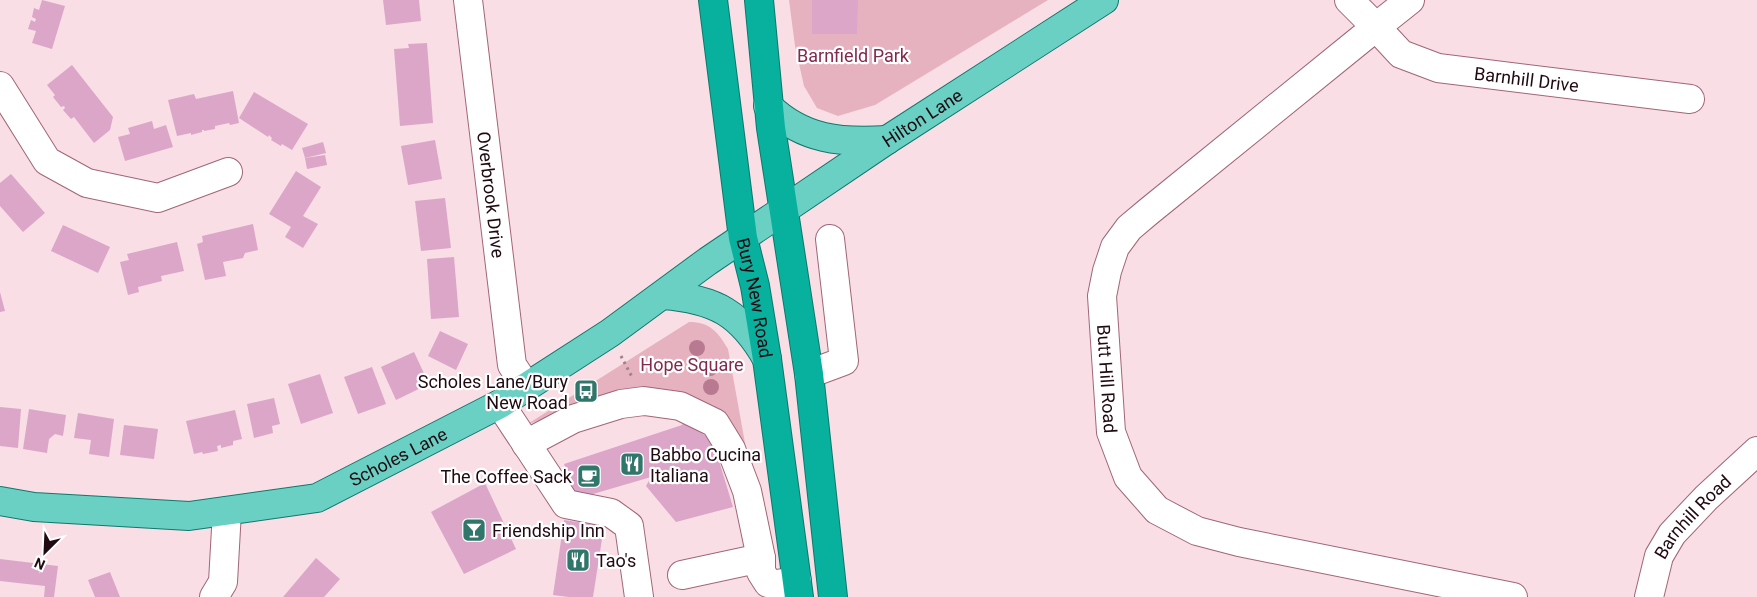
<svg xmlns="http://www.w3.org/2000/svg" width="1757" height="597" font-family="Roboto,sans-serif">
	<style>
		.green { fill: #e7b2c0 }
		.building { fill: #dca6c9 }
		.lines { fill: none; stroke-linecap: round; stroke-linejoin: round }
		.minor-casing { stroke: #a06677; stroke-width: 30 }
		.major-casing { stroke: #10776c; stroke-width: 30 }
		.highway-casing { stroke: #10776c; stroke-width: 30 }
		.path { stroke: #9d848b; stroke-width: 3; stroke-dasharray: 2.5 4; stroke-linecap: butt }
		.minor { stroke: #fff; stroke-width: 28 }
		.major { stroke: #6bd0c4; stroke-width: 28 }
		.highway { stroke: #08b19d; stroke-width: 28 }
		.tree { fill: #b87a90 }
		.labels { text-anchor: middle; dominant-baseline: central; stroke-width: 4.5; stroke-linejoin: round; paint-order: stroke }
		.park-label { font-size: 18px; fill: #83294b; stroke: #fff }
		.street-label { font-size: 18px; fill: #200a11; stroke: #fff }
		.poi-label { font-size: 18px; fill: #200a11; stroke: #fff; text-anchor: start }
	</style>
	<rect width="100%" height="100%" fill="#f9dee5"/>
	<g class="green">
		<polygon points="789,0 1048,0 875,105 838,116 817,108 804,86 795,46"/>
		<path d="M689 322C710 322 718 332 728 349L756 504 718 418 596 401 526 425Z"/>
	</g>
	<g class="building">
		<polygon points="42,0 65,6 52,49 32,43 36,31 28,29 31,20 35,22 36,19 32,17 34,8 39,10"/>
		<polygon points="383,0 419,0 421,21 386,25"/>
		<polygon points="812,0 858,0 857,34 812,34"/>
		<polygon points="427,43 433,123 400,126 394,49 409,48 408,44"/>
		<polygon points="72,65 113,117 110,130 94,143 74,117 71,119 63,110 65,108 64,106 61,107 53,97 55,95 47,85"/>
		<polygon points="233,91 239,123 230,125 229,123 215,126 215,129 204,131 204,130 202,130 202,132 191,135 191,133 177,136 168,100 194,94 196,99"/>
		<polygon points="254,92 308,124 292,150 282,144 281,146 271,140 272,138 269,135 268,137 239,118"/>
		<polygon points="152,121 154,129 166,125 173,147 125,161 118,137 130,134 128,128"/>
		<polygon points="435,140 442,179 408,185 401,146"/>
		<polygon points="323,142 326,153 305,158 302,148"/>
		<polygon points="325,155 327,165 307,169 305,158"/>
		<polygon points="296,171 321,187 303,216 318,224 303,248 285,237 291,227 269,214"/>
		<polygon points="11,174 45,213 23,232 0,206 0,183"/>
		<polygon points="445,198 451,248 421,251 415,201"/>
		<polygon points="253,224 258,250 245,253 243,258 223,262 226,276 205,280 197,244 203,242 202,236"/>
		<polygon points="63,225 110,247 98,273 51,251"/>
		<polygon points="177,242 184,271 161,276 162,281 138,287 139,292 128,295 120,262 129,260 127,254"/>
		<polygon points="454,257 459,317 431,319 427,259"/>
		<polygon points="0,292 5,311 0,312"/>
		<polygon points="440,331 468,344 456,370 428,356"/>
		<polygon points="414,352 429,384 396,400 381,367"/>
		<polygon points="372,367 386,404 358,414 344,377"/>
		<polygon points="320,374 333,413 301,424 288,384"/>
		<polygon points="274,398 280,424 272,426 273,433 254,438 247,404"/>
		<polygon points="0,407 21,409 18,448 0,446"/>
		<polygon points="29,409 66,415 63,436 55,434 49,439 47,453 23,449"/>
		<polygon points="235,410 242,439 233,441 233,445 221,448 221,445 217,446 218,451 203,454 202,452 194,454 186,421"/>
		<polygon points="78,413 114,419 109,457 89,454 91,440 74,438"/>
		<polygon points="684,421 713,441 733,507 676,522 646,486 651,477 576,499 564,464 682,425"/>
		<polygon points="124,425 158,429 154,459 120,455"/>
		<polygon points="485,483 516,549 464,574 431,512"/>
		<polygon points="564,520 604,526 593,597 569,597 553,595"/>
		<polygon points="316,558 340,579 324,597 283,597"/>
		<polygon points="0,559 58,566 54,597 44,597 45,586 0,581"/>
		<polygon points="110,572 120,597 95,597 88,580"/>
	</g>
	<g class="lines">
		<g class="minor-casing">
			<g id="minor">
				<path id="s1" d="M468 0 512 365 526 386"/>
				<path id="s2" d="M1349 0 1376 27 1148 212 1129 228 1115 247 1107 271 1102 296 1111 432 1128 477 1157 510 1197 531 1239 542 1513 597"/>
				<path id="s3" d="M1410 0 1376 27 1401 54 1438 68 1690 99"/>
				<polyline points="0,86 47,161 87,183 158,198 228,172"/>
				<polyline points="809,374 844,361 830,239"/>
				<polyline points="500,404 566,504 611,513 629,526 639,597"/>
				<polyline points="526,444 573,419 621,404 644,401 680,406 715,423 731,449 747,491 761,558 761,572 768,583 776,584 797,581"/>
				<polyline points="682,575 761,558"/>
				<polyline points="214,597 223,582 227,511"/>
				<path id="s4" d="M1649 597 1659 556 1672 534 1706 498 1757 451"/>
			</g>
		</g>
		<g class="major-casing">
			<g id="major">
				<path d="M768 106C803 140 841 143 887 140"/>
				<path d="M663 295C715 299 741 313 767 359"/>
				<path id="s5" d="M0 501 34 507 189 516 317 498 500 404 610 333 708 261 887 140 1104 0"/>
			</g>
		</g>
		<g class="highway-casing">
			<g id="highway">
				<path id="s6" d="M713 0 743 238 755 286 767 359 799 597"/>
				<polyline points="759,0 771,128 809,374 833,597"/>
			</g>
		</g>
		<polyline class="path" points="621,356 632,377"/>
		<use href="#minor" class="minor"/>
		<use href="#major" class="major"/>
		<use href="#highway" class="highway"/>
	</g>
	<g class="tree">
		<circle cx="697" cy="348" r="8"/>
		<circle cx="710" cy="368" r="8"/>
		<circle cx="711" cy="387" r="8"/>
	</g>
	<defs>
		<g id="bus-square" transform="scale(1.25)"><rect x="-9" y="-9" width="18" height="18" rx="4" fill="#31766a" stroke="#fff"/><path d="M-5-6H5V4H4V6H2V4H-2V6H-4V4H-5ZM-3.5-4V0h7V-4ZM-3.5 1.2v1.5H-2V1.2ZM2 1.2v1.5H3.5V1.2Z" fill="#fff"/></g>
		<g id="restaurant-square" transform="scale(1.25)"><rect x="-9" y="-9" width="18" height="18" rx="4" fill="#31766a" stroke="#fff"/><path d="M-5-6h1v4h1v-4h1v4h1v-4h1v5L-1.5 .5V6h-2V.5L-5-1ZM5-6V6H3V1.5H1.5Q1.5-4 5-6Z" fill="#fff"/></g>
		<g id="cafe-square" transform="scale(1.25)"><rect x="-9" y="-9" width="18" height="18" rx="4" fill="#31766a" stroke="#fff"/><path d="M-5.5-4.5H6V0H3Q3 3.5 0 3.5H-2.5Q-5.5 3.5-5.5 0ZM3-3.2v2h1.7v-2ZM-6 4.5H4V6H-6Z" fill="#fff"/></g>
		<g id="bar-square" transform="scale(1.25)"><rect x="-9" y="-9" width="18" height="18" rx="4" fill="#31766a" stroke="#fff"/><path d="M-6-5H6L.8 .8V4.5H3.5V6h-7V4.5H-.8V.8Z" fill="#fff"/></g>
	</defs>
	<g fill-rule="evenodd">
		<use href="#bus-square" x="586" y="391"/>
		<use href="#restaurant-square" x="632" y="464"/>
		<use href="#cafe-square" x="589" y="476"/>
		<use href="#bar-square" x="474" y="530"/>
		<use href="#restaurant-square" x="578" y="560"/>
	</g>
	<g class="labels">
		<g class="park-label">
			<text x="853" y="55">Barnfield Park</text>
			<text x="692" y="364">Hope Square</text>
		</g>
		<g class="street-label">
			<text stroke="none"><textPath href="#s3" startOffset="209">Barnhill Drive</textPath></text>
			<text stroke="none"><textPath href="#s5" startOffset="1035">Hilton Lane</textPath></text>
			<text stroke="none"><textPath href="#s1" startOffset="196">Overbrook Drive</textPath></text>
			<text stroke="none"><textPath href="#s6" startOffset="301">Bury New Road</textPath></text>
			<text stroke="none"><textPath href="#s2" startOffset="514">Butt Hill Road</textPath></text>
			<text stroke="none"><textPath href="#s5" startOffset="410">Scholes Lane</textPath></text>
			<text stroke="none"><textPath href="#s4" startOffset="94">Barnhill Road</textPath></text>
		</g>
		<g class="poi-label">
			<text x="568" y="381" text-anchor="end">Scholes Lane/Bury<tspan x="568" dy="21">New Road</tspan></text>
			<text x="650" y="454">Babbo Cucina<tspan x="650" dy="21">Italiana</tspan></text>
			<text x="572" y="476" text-anchor="end">The Coffee Sack</text>
			<text x="492" y="530">Friendship Inn</text>
			<text x="596" y="560">Tao's</text>
		</g>
	</g>
	<g transform="translate(45 552) rotate(204)" stroke="#ffffff" stroke-width="4" paint-order="stroke">
	<path d="M0-4L9 19L0 12L-9 19Z" fill="#200a11"/>
	<text y="-8" font-size="14" font-weight="bold" text-anchor="middle" fill="#200a11">N</text>
	</g>
</svg>
